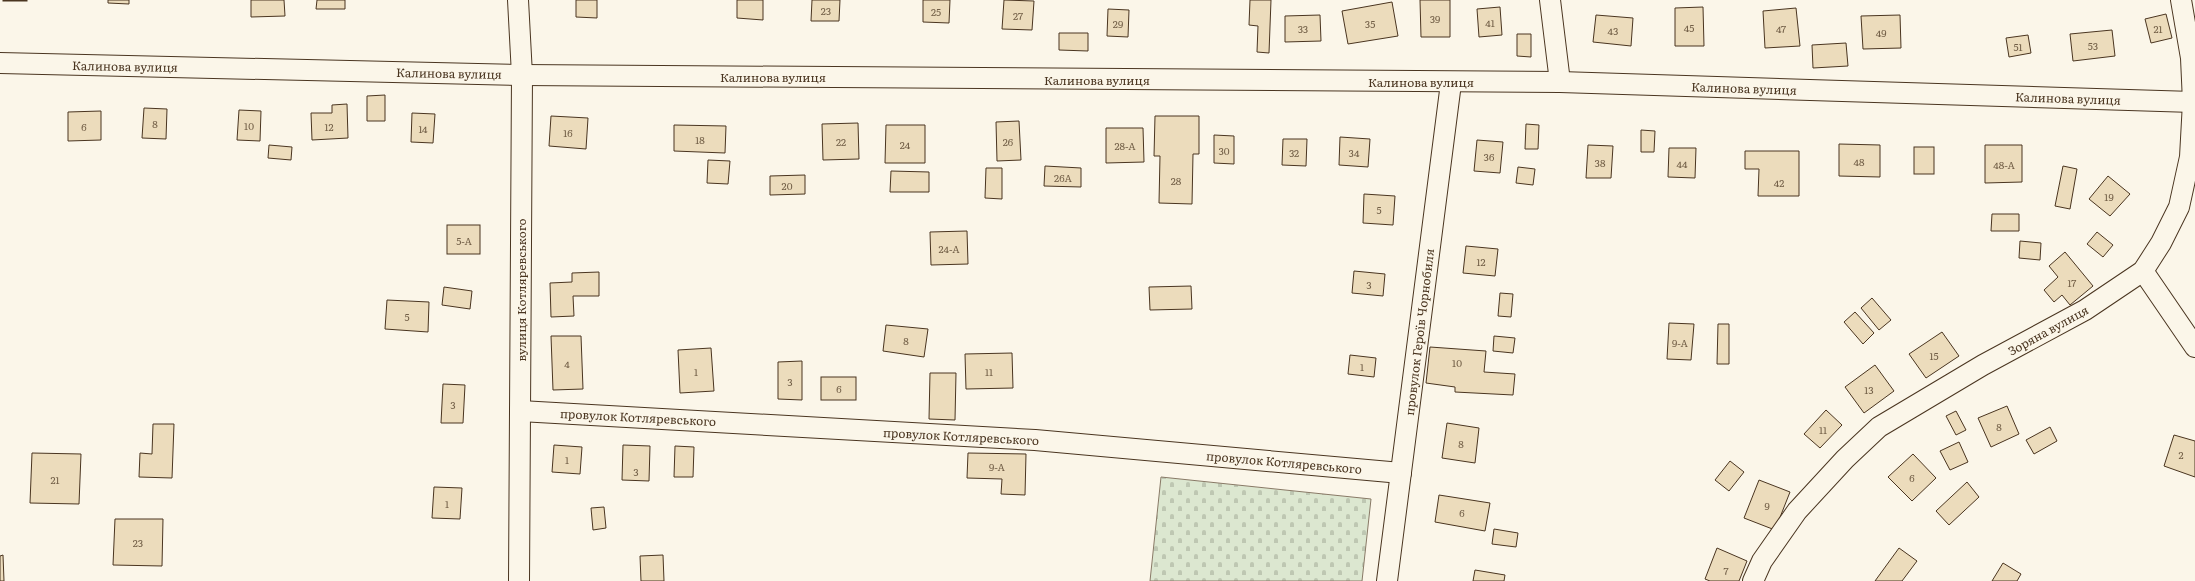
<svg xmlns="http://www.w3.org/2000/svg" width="2195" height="581" font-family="Literata,serif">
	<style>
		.cemetery { fill: url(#cemetery-stones); stroke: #887966 }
		.building { fill: #ecdcbc; stroke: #4a3520 }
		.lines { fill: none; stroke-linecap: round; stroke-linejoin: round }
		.street-casing { stroke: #4a3520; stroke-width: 22 }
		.street { stroke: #fbf6e9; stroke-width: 20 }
		.labels { text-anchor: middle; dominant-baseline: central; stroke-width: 3; stroke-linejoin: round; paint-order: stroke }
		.number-label { font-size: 10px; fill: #725f47 }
		.street-label { font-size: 12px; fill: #4a3520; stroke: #fbf6e9 }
	</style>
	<defs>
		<pattern id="cemetery-stones" width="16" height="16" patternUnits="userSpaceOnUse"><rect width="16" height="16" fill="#dce7d0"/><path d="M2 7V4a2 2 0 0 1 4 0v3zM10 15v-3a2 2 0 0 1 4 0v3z" fill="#bec7b2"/></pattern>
	</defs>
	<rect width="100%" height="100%" fill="#fbf6e9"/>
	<polygon class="cemetery" points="1161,477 1371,499 1362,581 1150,581"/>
	<g class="building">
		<rect x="3" y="0" width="24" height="1"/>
		<polygon points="108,0 129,0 129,4 108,3"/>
		<polygon points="251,0 284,0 285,16 251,17"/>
		<polygon points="317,0 345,0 345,9 316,9"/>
		<polygon points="576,0 597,0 597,18 576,17"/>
		<polygon points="737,0 763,0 763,20 737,18"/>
		<polygon points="812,0 840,0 839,21 811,21"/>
		<polygon points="923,0 950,0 949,23 923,22"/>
		<polygon points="1004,0 1034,1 1032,30 1002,29"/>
		<polygon points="1250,0 1271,0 1269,53 1257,52 1258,26 1249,25"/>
		<polygon points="1420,0 1450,0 1450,37 1421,37"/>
		<polygon points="1392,2 1398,36 1348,44 1342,11"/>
		<polygon points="1500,7 1502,35 1479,37 1477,9"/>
		<polygon points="1703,7 1704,46 1675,46 1675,8"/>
		<polygon points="1796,8 1800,46 1765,48 1763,11"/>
		<polygon points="1108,9 1129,10 1128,37 1107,36"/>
		<polygon points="2166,14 2172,38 2151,43 2145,19"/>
		<polygon points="1320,15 1321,41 1285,42 1285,16"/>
		<polygon points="1596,15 1633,18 1631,46 1593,42"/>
		<polygon points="1900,15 1901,48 1863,49 1861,16"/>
		<polygon points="2112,30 2115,56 2073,61 2070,34"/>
		<polygon points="1059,33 1088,33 1088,51 1059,50"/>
		<polygon points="1517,34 1531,34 1531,57 1517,56"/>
		<polygon points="2028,35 2031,53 2009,57 2006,38"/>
		<polygon points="1846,43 1848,66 1813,68 1812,45"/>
		<polygon points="385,95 385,121 367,121 367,96"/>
		<polygon points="347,104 348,138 312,140 311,113 332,113 332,105"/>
		<polygon points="144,108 167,109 166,139 142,138"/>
		<polygon points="239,110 261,111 260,141 237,140"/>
		<polygon points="101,111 101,140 68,141 68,112"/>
		<polygon points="412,113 435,114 433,143 411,142"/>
		<polygon points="551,116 588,118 586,149 549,146"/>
		<polygon points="1155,116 1199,116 1199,154 1193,154 1192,204 1159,203 1160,156 1154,156"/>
		<polygon points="1019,121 1021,160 997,161 996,122"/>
		<polygon points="858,123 859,159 823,160 822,124"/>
		<polygon points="1526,124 1539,125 1538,149 1525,149"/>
		<polygon points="674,125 726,126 725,153 674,151"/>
		<polygon points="886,125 925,125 925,163 885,163"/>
		<polygon points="1106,128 1143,128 1144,162 1106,163"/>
		<polygon points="1641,130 1655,131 1654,152 1641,152"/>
		<polygon points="1214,135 1234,136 1234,164 1214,163"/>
		<polygon points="1340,137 1370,139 1368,167 1339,165"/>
		<polygon points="1283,139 1307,139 1306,166 1282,165"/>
		<polygon points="1477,140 1503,142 1500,173 1474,171"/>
		<polygon points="1839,144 1880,145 1880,177 1839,176"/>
		<polygon points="269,145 292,147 291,160 268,158"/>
		<polygon points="1588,145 1613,146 1611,178 1586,178"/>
		<polygon points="1985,145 2022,145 2022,182 1985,183"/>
		<rect x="1914" y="147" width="20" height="27"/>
		<polygon points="1669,148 1696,148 1695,178 1668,177"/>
		<polygon points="1745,151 1799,151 1799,196 1758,196 1759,169 1745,169"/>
		<polygon points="708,160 730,161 728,184 707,183"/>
		<polygon points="1045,166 1081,168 1081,187 1044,186"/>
		<polygon points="2063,166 2077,169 2070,209 2055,206"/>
		<polygon points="1518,167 1535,169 1533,185 1516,183"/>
		<polygon points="986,168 1002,168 1002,199 985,198"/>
		<polygon points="891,171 929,172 929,192 890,192"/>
		<polygon points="805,175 805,194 770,195 770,176"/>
		<polygon points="2108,176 2130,194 2110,216 2089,199"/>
		<polygon points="1364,194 1395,196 1393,225 1363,223"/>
		<polygon points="1992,214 2019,214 2019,231 1991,231"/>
		<rect x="447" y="225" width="33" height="29"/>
		<polygon points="967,231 968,264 931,265 930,232"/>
		<polygon points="2097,232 2113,245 2103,257 2087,244"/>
		<polygon points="2020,241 2041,243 2040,260 2019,258"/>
		<polygon points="1466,246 1498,249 1495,276 1463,273"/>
		<polygon points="2065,252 2093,286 2070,305 2062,295 2054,302 2044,290 2058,277 2049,266"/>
		<polygon points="1354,271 1385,274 1383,296 1352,293"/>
		<polygon points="599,272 599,296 573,296 574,316 551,317 550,283 572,282 572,273"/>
		<polygon points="1191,286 1192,309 1150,310 1149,287"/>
		<polygon points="444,287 472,291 470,309 442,305"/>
		<polygon points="1500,293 1513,294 1511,317 1498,316"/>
		<polygon points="1872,298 1891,320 1879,330 1861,308"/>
		<polygon points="387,300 429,302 428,332 385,329"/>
		<polygon points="1855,312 1874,333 1863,344 1844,322"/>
		<polygon points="1669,323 1694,324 1691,360 1667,359"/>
		<polygon points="1718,324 1729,324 1729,364 1717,364"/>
		<polygon points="886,325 928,329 924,357 883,351"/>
		<polygon points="1942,332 1959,356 1926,378 1909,354"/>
		<polygon points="551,336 581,336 583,389 553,390"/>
		<polygon points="1494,336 1515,338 1513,353 1493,351"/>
		<polygon points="1430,347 1486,351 1484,372 1515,374 1513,395 1455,392 1455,387 1426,383"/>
		<polygon points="711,348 714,391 680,393 678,350"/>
		<polygon points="1012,353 1013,388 966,389 965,354"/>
		<polygon points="1350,355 1376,358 1374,377 1348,374"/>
		<polygon points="802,361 802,400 778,399 778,362"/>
		<polygon points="1875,365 1894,391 1864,413 1845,387"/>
		<polygon points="930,373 956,373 955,420 929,419"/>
		<rect x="821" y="377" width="35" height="23"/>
		<polygon points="443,384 465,385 463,423 441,423"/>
		<polygon points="2007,406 2019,434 1991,447 1978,418"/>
		<polygon points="1826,410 1842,425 1820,448 1804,434"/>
		<polygon points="1956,411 1966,430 1956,435 1946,416"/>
		<polygon points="1447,423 1479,428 1475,463 1442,458"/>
		<polygon points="153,424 174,424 172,478 139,477 140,453 152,454"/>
		<polygon points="2050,427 2057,441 2034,454 2026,440"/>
		<polygon points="2174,435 2195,441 2195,477 2164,466"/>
		<polygon points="1959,442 1968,462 1950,470 1940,451"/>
		<polygon points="554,445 582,447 580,474 552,472"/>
		<polygon points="623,445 650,446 649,481 622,480"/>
		<polygon points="675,446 694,447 693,477 674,477"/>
		<polygon points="32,453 81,454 79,504 30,503"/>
		<polygon points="968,453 1026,454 1025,495 1001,494 1002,479 967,478"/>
		<polygon points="1913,454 1936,478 1912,501 1888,477"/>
		<polygon points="1730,461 1744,472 1729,491 1715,480"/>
		<polygon points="1759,480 1790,492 1775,530 1744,518"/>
		<polygon points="1967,482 1979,497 1949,525 1936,511"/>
		<polygon points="434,487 462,488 460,519 432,518"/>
		<polygon points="1439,495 1490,503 1485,531 1435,522"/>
		<polygon points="604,507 606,528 593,530 591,508"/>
		<polygon points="115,519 163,519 162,566 113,565"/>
		<polygon points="1494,529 1518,533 1516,547 1492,544"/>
		<polygon points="1717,548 1747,561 1739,581 1710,581 1705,579"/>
		<polygon points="1899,548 1917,561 1902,581 1875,581"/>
		<polygon points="3,555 4,581 0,581 0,556"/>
		<polygon points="663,555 664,581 641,581 640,556"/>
		<polygon points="2003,563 2021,574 2017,581 1992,581"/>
		<polygon points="1475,570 1505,575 1504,581 1473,581"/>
	</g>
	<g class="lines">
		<g class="street-casing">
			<g id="street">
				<polyline points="518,0 522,75 519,581"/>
				<polyline points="1550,0 1560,82"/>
				<polyline points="0,63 522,75 1560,82 2193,102"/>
				<polyline points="2143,271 2195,347"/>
				<polyline points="520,411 1035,440 1401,473"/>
				<polyline points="1387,581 1451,83"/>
				<polyline points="1753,581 1762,561 1797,511 1845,459 1879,427 1983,365 2085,310 2143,271 2161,243 2179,207 2190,157 2193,102 2191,58 2181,0"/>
			</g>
		</g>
		<use href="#street" class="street"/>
	</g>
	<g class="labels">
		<g class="number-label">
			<text x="826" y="10">23</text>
			<text x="936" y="11">25</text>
			<text x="1018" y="15">27</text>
			<text x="1435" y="18">39</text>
			<text x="1490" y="22">41</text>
			<text x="1118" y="23">29</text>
			<text x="1370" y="23">35</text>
			<text x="1689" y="27">45</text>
			<text x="1303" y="28">33</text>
			<text x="1781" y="28">47</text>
			<text x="2158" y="28">21</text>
			<text x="1613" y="30">43</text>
			<text x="1881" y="32">49</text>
			<text x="2093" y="45">53</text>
			<text x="2018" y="46">51</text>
			<text x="155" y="123">8</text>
			<text x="249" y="125">10</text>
			<text x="84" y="126">6</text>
			<text x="329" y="126">12</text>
			<text x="423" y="128">14</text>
			<text x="568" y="132">16</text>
			<text x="700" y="139">18</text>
			<text x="841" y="141">22</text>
			<text x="1008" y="141">26</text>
			<text x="905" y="144">24</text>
			<text x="1125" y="145">28-А</text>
			<text x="1224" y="150">30</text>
			<text x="1294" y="152">32</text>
			<text x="1354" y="152">34</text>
			<text x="1489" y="156">36</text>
			<text x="1859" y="161">48</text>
			<text x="1600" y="162">38</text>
			<text x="1682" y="163">44</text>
			<text x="2004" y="164">48-А</text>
			<text x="1063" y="177">26А</text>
			<text x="1176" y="180">28</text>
			<text x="1779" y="182">42</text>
			<text x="787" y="185">20</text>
			<text x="2109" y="196">19</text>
			<text x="1379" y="209">5</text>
			<text x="464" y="240">5-А</text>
			<text x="949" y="248">24-А</text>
			<text x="1481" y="261">12</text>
			<text x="2072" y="282">17</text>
			<text x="1369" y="284">3</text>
			<text x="407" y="316">5</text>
			<text x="906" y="340">8</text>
			<text x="1680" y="342">9-А</text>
			<text x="1934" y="355">15</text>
			<text x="1457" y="362">10</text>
			<text x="567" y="363">4</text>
			<text x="1362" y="366">1</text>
			<text x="696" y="371">1</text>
			<text x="989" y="371">11</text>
			<text x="790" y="381">3</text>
			<text x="839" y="388">6</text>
			<text x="1869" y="389">13</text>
			<text x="453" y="404">3</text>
			<text x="1999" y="426">8</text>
			<text x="1823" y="429">11</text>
			<text x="1461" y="443">8</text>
			<text x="2181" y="454">2</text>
			<text x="567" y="459">1</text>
			<text x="997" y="466">9-А</text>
			<text x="636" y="471">3</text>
			<text x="1912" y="477">6</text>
			<text x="55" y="479">21</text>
			<text x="447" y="503">1</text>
			<text x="1767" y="505">9</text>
			<text x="1462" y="512">6</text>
			<text x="138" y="542">23</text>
			<text x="1726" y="570">7</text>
		</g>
		<g class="street-label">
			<text transform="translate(125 66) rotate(1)">Калинова вулиця</text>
			<text transform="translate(449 73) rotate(1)">Калинова вулиця</text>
			<text x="773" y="77">Калинова вулиця</text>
			<text x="1097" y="80">Калинова вулиця</text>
			<text x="1421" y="82">Калинова вулиця</text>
			<text transform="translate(1744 88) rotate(2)">Калинова вулиця</text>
			<text transform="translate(2068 98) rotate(2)">Калинова вулиця</text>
			<text transform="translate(521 290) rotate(-90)">вулиця Котляревського</text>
			<text transform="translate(2048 330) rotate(-29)">Зоряна вулиця</text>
			<text transform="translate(1419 332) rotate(-83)">провулок Героїв Чорнобиля</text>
			<text transform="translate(638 417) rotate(3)">провулок Котляревського</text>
			<text transform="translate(961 436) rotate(3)">провулок Котляревського</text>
			<text transform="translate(1284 462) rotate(5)">провулок Котляревського</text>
		</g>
	</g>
</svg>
